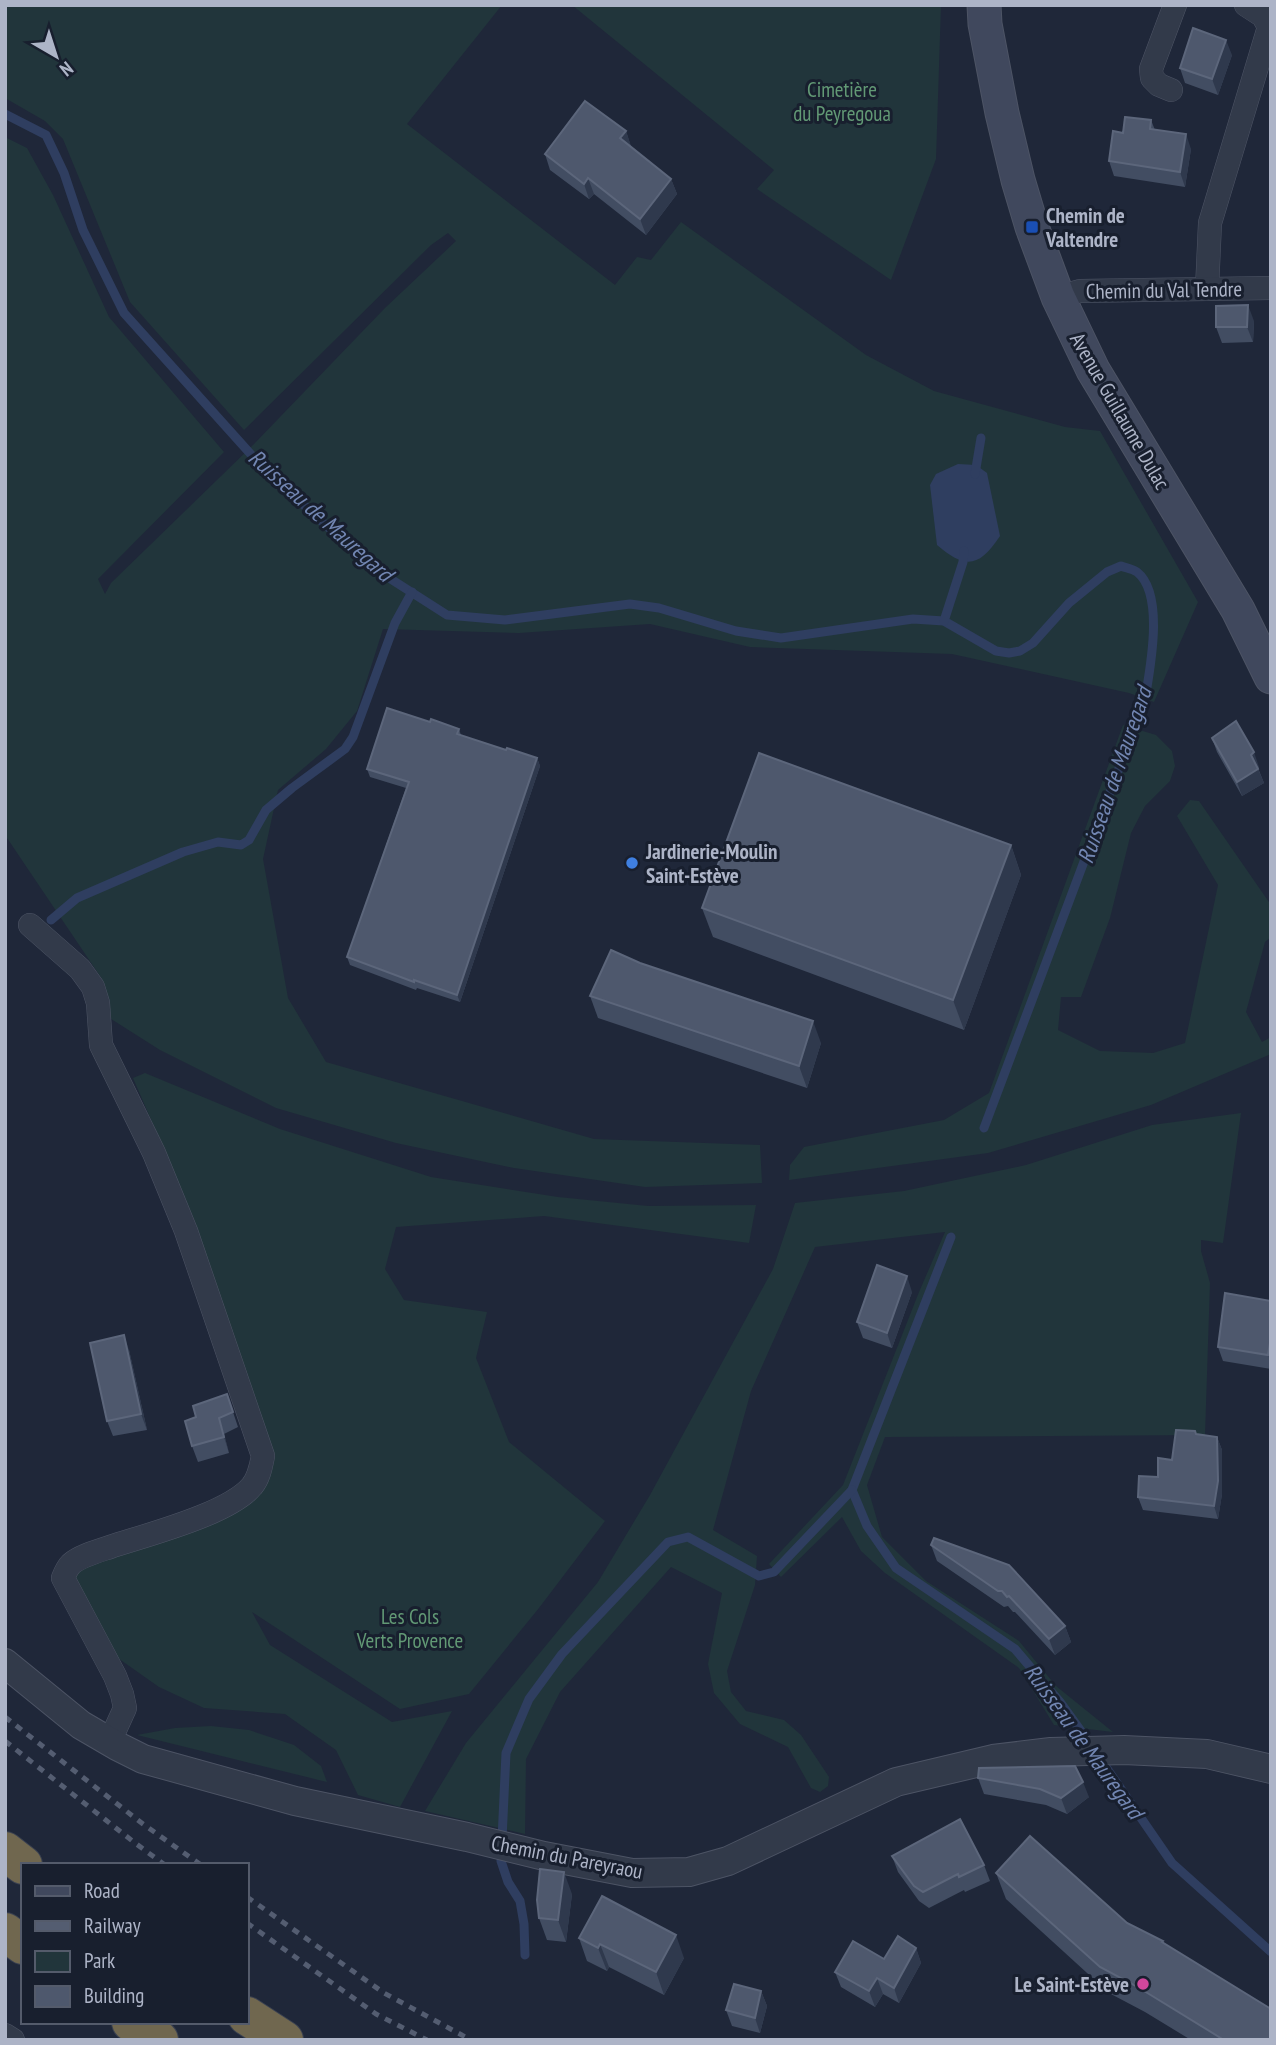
<svg xmlns="http://www.w3.org/2000/svg" width="1276" height="2045" font-family="'PT Sans Narrow',sans-serif">
	<style>
		.green { fill: #21353b }
		.water { fill: #2f3e60 }
		.lines { fill: none; stroke-linecap: round; stroke-linejoin: round }
		.stream { stroke: #2f3e60; stroke-width: 9 }
		.minor-casing { stroke: #4d5465; stroke-width: 24 }
		.tertiary-casing { stroke: #4d5465; stroke-width: 30 }
		.secondary-casing { stroke: #4d5465; stroke-width: 35 }
		.motorway-casing { stroke: #3a4151; stroke-width: 40 }
		.minor { stroke: #323a4a; stroke-width: 23 }
		.tertiary { stroke: #323a4a; stroke-width: 28 }
		.secondary { stroke: #40485d; stroke-width: 33 }
		.motorway { stroke: #70674f; stroke-width: 38 }
		.rail { stroke: #545d71; stroke-width: 5; stroke-dasharray: 7 7; stroke-linecap: butt }
		.wall { fill: #424d62 }
		.shaded-wall { fill: #2f394d }
		.building { fill: #4e586d; stroke: #5c667b; stroke-width: 2 }
		.transit-dot { fill: #1a4fb4; stroke: #181f2e; stroke-width: 2.5 }
		.shop-dot { fill: #3f7fe0; stroke: #181f2e; stroke-width: 2.5 }
		.hotel-dot { fill: #d1479c; stroke: #181f2e; stroke-width: 2.5 }
		.labels { text-anchor: middle; dominant-baseline: central; stroke-width: 6; stroke-linejoin: round; paint-order: stroke }
		.park-label { font-size: 21px; fill: #629975; stroke: #181f2e }
		.poi-label { font-size: 21px; font-weight: bold; fill: #adb4c7; stroke: #181f2e; text-anchor: start }
		.street-label { font-size: 21px; fill: #adb4c7; stroke: #181f2e }
		.water-label { font-size: 23px; font-style: italic; fill: #7286b2; stroke: #181f2e }
	</style>
	<rect width="100%" height="100%" fill="#1f2739"/>
	<g class="green">
		<polygon points="5,5 502,5 407,124 615,285 637,257 651,260 681,222 866,355 934,391 1065,427 1100,431 1198,602 1154,702 1129,693 952,654 750,647 650,624 519,633 383,629 357,711 326,749 278,790 263,859 288,998 326,1062 594,1139 760,1145 762,1183 645,1187 514,1168 396,1143 276,1108 160,1050 108,1017 102,979 5,835 5,137 27,148 53,195 109,317 224,452 98,579 105,594 111,583 253,445 385,308 456,241 448,233 431,245 244,430 130,302 63,139 45,121 5,98"/>
		<polygon points="572,5 941,5 936,159 891,280 757,189 774,170"/>
		<polygon points="1123,725 1156,735 1172,751 1175,766 1170,781 1145,806 1131,833 1110,918 1081,997 1061,997 1058,1030 1100,1051 1153,1053 1185,1043 1218,885 1177,816 1190,800 1199,801 1271,905 1271,937 1265,942 1246,1012 1262,1042 1271,1037 1271,1054 1151,1105 988,1153 789,1180 790,1165 804,1147 944,1120 989,1093"/>
		<polygon points="145,1073 280,1129 431,1177 558,1197 648,1206 756,1205 749,1243 544,1216 396,1227 385,1269 404,1300 487,1312 476,1358 509,1442 605,1521 539,1608 469,1694 400,1709 252,1612 270,1645 392,1722 452,1711 400,1807 358,1795 336,1750 285,1714 204,1708 159,1687 115,1656 74,1580 80,1566 239,1509 271,1461 196,1224 133,1078"/>
		<polygon points="1241,1113 1223,1243 1201,1240 1201,1251 1210,1283 1205,1435 885,1437 867,1485 882,1537 926,1581 1019,1641 1056,1686 1113,1732 1054,1725 1019,1668 885,1573 861,1551 842,1517 781,1577 769,1564 843,1485 919,1292 945,1232 815,1247 751,1391 713,1530 757,1556 755,1585 727,1671 731,1692 746,1711 784,1720 801,1735 829,1777 828,1786 820,1792 811,1788 788,1747 740,1724 714,1693 708,1664 722,1593 671,1567 560,1692 526,1759 525,1834 425,1811 466,1743 598,1582 650,1495 773,1269 795,1203 904,1191 1026,1165 1152,1125"/>
		<polygon points="211,1726 249,1730 294,1745 321,1766 327,1782 137,1735 175,1728"/>
	</g>
	<path class="water" d="M958 464 976 465 987 473 1000 536C979 568 965 569 937 545L930 485 936 474Z"/>
	<g class="lines">
		<g class="stream">
			<path d="M5 114 46 135 64 173 83 230 124 313 264 469 372 567 447 615 505 620 630 604 659 608 736 631 781 638 913 619 944 621 996 651 1009 653 1020 651 1033 643 1069 603 1107 572 1121 566C1126 568 1133 569 1137 572 1165 594 1150 669 1145 699L984 1128"/>
			<polyline points="975,474 981,438"/>
			<polyline points="944,621 963,562 964,551"/>
			<polyline points="51,920 77,898 183,852 218,842 241,845 249,840 266,810 292,788 345,749 353,737 395,623 412,592"/>
			<polyline points="951,1237 852,1490 867,1526 896,1568 1015,1649 1060,1702 1091,1745"/>
			<polyline points="1099,1757 1172,1863 1271,1952"/>
			<polyline points="525,1955 524,1924 520,1901 508,1882 501,1861 506,1753 529,1699 562,1654 668,1542 688,1537 759,1576 774,1572 852,1490"/>
		</g>
		<g class="minor-casing">
			<g id="minor">
				<polyline points="1171,90 1159,85 1152,78 1151,69 1175,5"/>
				<polyline points="1207,289 1210,223 1269,27 1263,16 1246,5"/>
				<polyline points="1058,297 1080,291 1271,288"/>
				<path d="M30 925 80 969 93 987 98 1003 101 1045 154 1153 186 1231 263 1456C261 1466 259 1478 252 1486 229 1514 146 1535 110 1547 98 1551 80 1556 71 1564 67 1568 65 1573 63 1578L115 1676 122 1694 125 1708 110 1741"/>
				<polyline points="5,2035 13,2040"/>
			</g>
		</g>
		<g class="tertiary-casing">
			<polyline id="tertiary" points="5,1663 81,1725 117,1746 143,1759 295,1801 467,1837 544,1856 632,1873 689,1872 728,1861 896,1782 993,1759 1051,1752 1124,1750 1207,1754 1271,1769"/>
		</g>
		<g class="secondary-casing">
			<polyline id="secondary" points="984,5 985,24 1002,113 1018,180 1032,227 1058,297 1093,370 1238,610 1271,677"/>
		</g>
		<g class="motorway-casing">
			<g id="motorway">
				<polyline points="5,1851 23,1865"/>
				<polyline points="5,1932 23,1945"/>
				<polyline points="247,2016 284,2040"/>
				<polyline points="131,2022 159,2040"/>
			</g>
		</g>
		<use href="#minor" class="minor"/>
		<use href="#tertiary" class="tertiary"/>
		<use href="#secondary" class="secondary"/>
		<use href="#motorway" class="motorway"/>
		<g class="rail">
			<polyline points="5,1717 143,1824 201,1865"/>
			<polyline points="5,1741 135,1843 165,1865"/>
			<polyline points="247,1897 384,1993 471,2040"/>
			<polyline points="247,1923 376,2014 427,2040"/>
		</g>
	</g>
	<g class="wall">
		<polygon points="1232,55 1218,95 1185,83 1180,68"/>
		<polygon points="1151,120 1155,130 1191,149 1185,187 1114,176 1109,161 1123,133"/>
		<polygon points="626,131 631,147 671,179 677,194 646,235 594,194 589,199 550,170 545,154"/>
		<polygon points="1254,321 1253,342 1222,343 1216,327"/>
		<polygon points="430,722 459,729 461,735 506,750 537,758 540,766 460,1002 417,988 416,990 350,965 347,957 406,788 370,777 367,769"/>
		<polygon points="1212,738 1259,767 1258,768 1264,783 1242,796 1217,752"/>
		<polygon points="1011,845 1021,875 964,1030 713,937 702,908"/>
		<polygon points="640,963 821,1043 807,1088 598,1018 590,996"/>
		<polygon points="912,1292 892,1348 863,1338 857,1322"/>
		<polygon points="1271,1301 1271,1369 1223,1361 1218,1347"/>
		<polygon points="129,1350 147,1430 113,1436 107,1421"/>
		<polygon points="227,1394 238,1427 224,1434 229,1453 198,1462 192,1446 196,1417"/>
		<polygon points="1196,1434 1217,1437 1222,1450 1222,1494 1218,1519 1143,1510 1138,1497 1158,1477"/>
		<polygon points="931,1545 1065,1626 1071,1642 1055,1655 1015,1612 1013,1612 1008,1606 1004,1607 937,1561"/>
		<polygon points="978,1778 1089,1797 1067,1814 1046,1805 984,1794"/>
		<polygon points="892,1856 984,1865 990,1881 965,1892 964,1890 929,1908 919,1901 898,1872"/>
		<polygon points="996,1873 1127,1923 1163,1941 1164,1944 1271,2040 1191,2040 1145,2012 1109,1993 1006,1899"/>
		<polygon points="572,1894 566,1942 547,1940 539,1918"/>
		<polygon points="579,1938 684,1958 664,1995 609,1967 607,1971 587,1961"/>
		<polygon points="916,1948 921,1963 899,2003 883,1994 875,2007 841,1987 835,1972 884,1959"/>
		<polygon points="761,1991 767,2006 760,2033 732,2026 726,2010"/>
	</g>
	<g class="shaded-wall">
		<polygon points="1226,40 1232,55 1218,95 1212,79"/>
		<polygon points="626,131 631,146 625,154 620,138"/>
		<polygon points="1186,134 1191,149 1185,187 1180,172"/>
		<polygon points="588,178 594,194 589,199 584,184"/>
		<polygon points="671,179 677,194 646,235 640,219"/>
		<polygon points="1248,305 1254,321 1253,342 1247,327"/>
		<polygon points="1254,752 1259,767 1257,770 1258,769 1264,783 1242,796 1237,782"/>
		<polygon points="537,758 540,766 460,1002 457,995"/>
		<polygon points="1011,845 1021,875 964,1030 953,1000"/>
		<polygon points="813,1021 821,1043 807,1088 799,1066"/>
		<polygon points="907,1276 912,1292 892,1348 887,1333"/>
		<polygon points="124,1335 129,1350 147,1430 141,1414"/>
		<polygon points="1271,1337 1271,1362 1268,1355"/>
		<polygon points="219,1418 224,1434 229,1453 224,1437"/>
		<polygon points="1217,1437 1222,1450 1222,1494 1218,1519 1214,1506"/>
		<polygon points="1065,1626 1071,1642 1055,1655 1049,1639"/>
		<polygon points="1083,1782 1089,1797 1067,1814 1061,1798"/>
		<polygon points="564,1872 572,1894 566,1942 558,1920"/>
		<polygon points="676,1935 684,1958 664,1995 656,1972"/>
		<polygon points="600,1944 609,1967 607,1971 598,1948"/>
		<polygon points="916,1948 921,1963 899,2003 894,1988"/>
		<polygon points="877,1978 883,1994 875,2007 869,1991"/>
		<polygon points="761,1991 767,2006 760,2033 755,2018"/>
	</g>
	<g class="building">
		<polygon points="1193,28 1226,40 1212,79 1180,68"/>
		<polygon points="585,101 626,131 620,138 671,179 640,219 588,178 584,184 545,154"/>
		<polygon points="1125,117 1151,120 1150,129 1186,134 1180,172 1109,161 1113,131 1123,133"/>
		<polygon points="1248,305 1247,327 1216,327 1216,306"/>
		<polygon points="387,708 430,722 431,719 459,729 457,734 506,750 507,748 537,758 457,995 414,980 414,982 347,957 409,782 367,769"/>
		<polygon points="1236,721 1254,752 1251,755 1258,769 1237,782 1212,738"/>
		<polygon points="759,753 1011,845 953,1000 702,908"/>
		<polygon points="611,950 640,963 813,1021 799,1066 590,996"/>
		<polygon points="877,1265 907,1276 887,1333 857,1322"/>
		<polygon points="1225,1293 1271,1301 1271,1337 1268,1355 1218,1347"/>
		<polygon points="124,1335 141,1414 107,1421 90,1343"/>
		<polygon points="227,1394 233,1412 219,1418 224,1437 192,1446 185,1421 196,1417 193,1406"/>
		<polygon points="1176,1430 1195,1431 1196,1434 1217,1437 1218,1481 1214,1506 1138,1497 1139,1476 1158,1477 1158,1458 1172,1460"/>
		<polygon points="934,1538 1009,1565 1065,1626 1049,1639 1009,1596 1007,1597 1002,1591 998,1591 931,1545"/>
		<polygon points="1075,1766 1083,1782 1061,1798 1040,1789 978,1778 979,1768"/>
		<polygon points="960,1819 984,1865 959,1877 958,1874 923,1892 914,1886 892,1856"/>
		<polygon points="1030,1836 1127,1923 1163,1941 1162,1942 1271,2009 1271,2040 1224,2040 1136,1986 1100,1967 996,1873"/>
		<polygon points="540,1869 564,1872 558,1920 539,1918 537,1900"/>
		<polygon points="602,1896 676,1935 656,1972 600,1944 598,1948 579,1938"/>
		<polygon points="898,1936 916,1948 894,1988 877,1978 869,1991 835,1972 853,1941 884,1959"/>
		<polygon points="734,1984 761,1991 755,2018 726,2010"/>
	</g>
	<rect class="transit-dot" x="1025" y="220" width="14" height="14" rx="3.5"/>
	<circle class="shop-dot" cx="632" cy="863" r="7"/>
	<circle class="hotel-dot" cx="1143" cy="1984" r="7"/>
	<g class="labels">
		<g class="park-label">
			<text x="842" y="89">Cimetière<tspan x="842" dy="24">du Peyregoua</tspan></text>
			<text x="410" y="1616">Les Cols<tspan x="410" dy="24">Verts Provence</tspan></text>
		</g>
		<g class="poi-label">
			<text x="1046" y="215">Chemin de<tspan x="1046" dy="24">Valtendre</tspan></text>
			<text x="646" y="851">Jardinerie-Moulin<tspan x="646" dy="24">Saint-Estève</tspan></text>
			<text x="1129" y="1984" text-anchor="end">Le Saint-Estève</text>
		</g>
		<g class="street-label">
			<text transform="translate(1164 290) rotate(-1)">Chemin du Val Tendre</text>
			<text transform="translate(1120 411) rotate(60)">Avenue Guillaume Dulac</text>
			<text transform="translate(567 1857) rotate(11)">Chemin du Pareyraou</text>
		</g>
		<g class="water-label">
			<text transform="translate(321 515) rotate(42)">Ruisseau de Mauregard</text>
			<text transform="translate(1114 775) rotate(-71)">Ruisseau de Mauregard</text>
			<text transform="translate(1084 1741) rotate(54)">Ruisseau de Mauregard</text>
		</g>
	</g>
	<rect width="1276" height="2045" fill="none" stroke="#adb4c7" stroke-width="14"/>
	<rect x="21" y="1863" width="228" height="161" fill="#181f2e" stroke="#545b6b" stroke-width="2"/>
	<rect x="35" y="1886" width="35" height="10" fill="#40485d" stroke="#545b6b" stroke-width="2"/>
	<text x="84" y="1898" font-size="21" fill="#adb4c7">Road</text>
	<rect x="35" y="1921" width="35" height="10" fill="#545d71" stroke="#545b6b" stroke-width="2"/>
	<text x="84" y="1933" font-size="21" fill="#adb4c7">Railway</text>
	<rect x="35" y="1951" width="35" height="21" fill="#21353b" stroke="#545b6b" stroke-width="2"/>
	<text x="84" y="1968" font-size="21" fill="#adb4c7">Park</text>
	<rect x="35" y="1986" width="35" height="21" fill="#4e586d" stroke="#545b6b" stroke-width="2"/>
	<text x="84" y="2003" font-size="21" fill="#adb4c7">Building</text>
	<g transform="translate(56 56) rotate(141)" stroke="#181f2e" stroke-width="5" paint-order="stroke">
	<path d="M0-5L12 26L0 18L-12 26Z" fill="#adb4c7"/>
	<text y="-10" font-size="19" font-weight="bold" text-anchor="middle" fill="#adb4c7">N</text>
	</g>
</svg>
